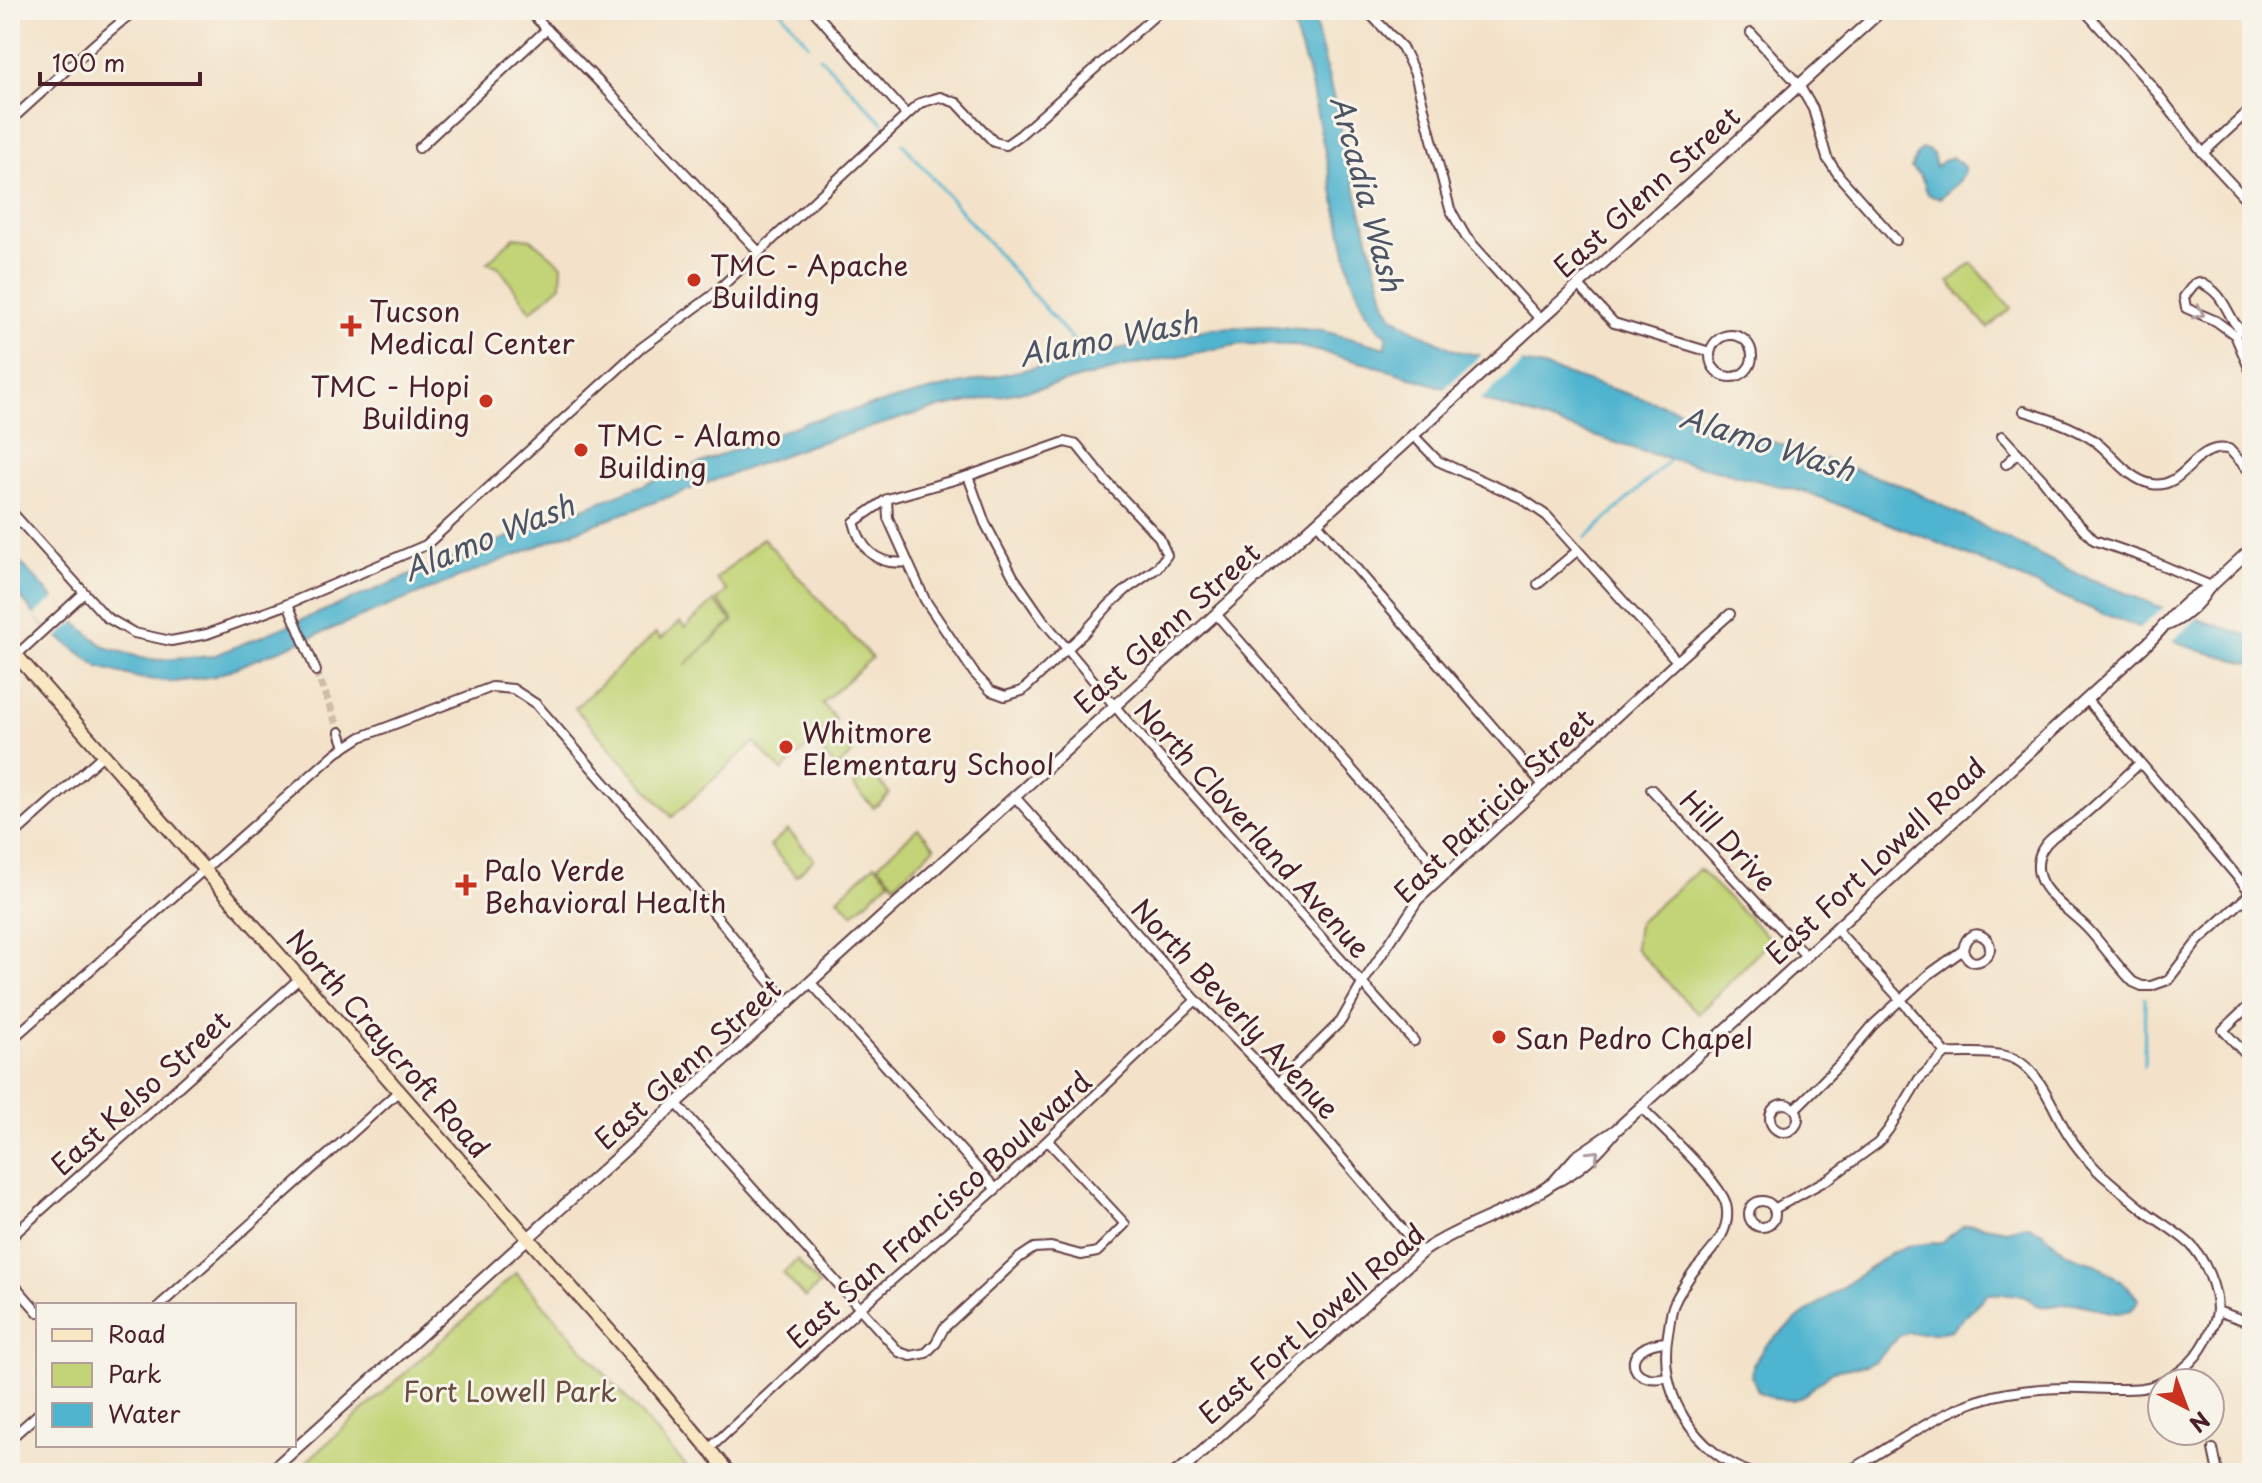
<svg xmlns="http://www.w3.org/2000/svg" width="2262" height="1483" font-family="'Playpen Sans',sans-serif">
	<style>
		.green { fill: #c2d477; stroke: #867a51; stroke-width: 2 }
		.water { fill: #50b4cf; stroke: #4d6a7d; stroke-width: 2 }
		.pier { fill: #f3e2c9 }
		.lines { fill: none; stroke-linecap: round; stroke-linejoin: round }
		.stream { stroke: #50b4cf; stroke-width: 3 }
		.minor-tunnel { stroke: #d1bba9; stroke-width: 8; stroke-dasharray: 8 4; stroke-linecap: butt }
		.minor-casing { stroke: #633c43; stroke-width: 12 }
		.tertiary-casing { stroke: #633c43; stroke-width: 14 }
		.secondary-casing { stroke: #633c43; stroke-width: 16 }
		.minor { stroke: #fff; stroke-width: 8 }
		.tertiary { stroke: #fff; stroke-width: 10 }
		.secondary { stroke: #f9e7c3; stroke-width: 12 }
		.oneway { stroke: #ae9aa0 }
		.poi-dot { fill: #c8321e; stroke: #f7f3e8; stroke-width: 3 }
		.labels { text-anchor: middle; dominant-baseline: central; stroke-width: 6; stroke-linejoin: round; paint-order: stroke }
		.street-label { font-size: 28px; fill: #4a1f2b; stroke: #f7f3e8 }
		.poi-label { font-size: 28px; fill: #4a1f2b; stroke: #f7f3e8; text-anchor: start }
		.park-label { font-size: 28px; fill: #684c3e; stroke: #f7f3e8 }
		.water-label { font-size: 30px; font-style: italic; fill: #4c5364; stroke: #f7f3e8 }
	</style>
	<rect width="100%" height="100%" fill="#f7f3e8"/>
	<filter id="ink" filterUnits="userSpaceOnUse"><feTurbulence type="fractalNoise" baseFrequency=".0125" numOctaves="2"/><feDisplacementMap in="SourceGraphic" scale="16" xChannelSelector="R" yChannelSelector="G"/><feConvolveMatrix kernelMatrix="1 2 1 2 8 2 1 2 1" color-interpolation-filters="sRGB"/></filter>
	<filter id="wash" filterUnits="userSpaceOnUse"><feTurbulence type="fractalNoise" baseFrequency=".006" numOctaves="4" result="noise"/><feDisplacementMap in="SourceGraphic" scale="32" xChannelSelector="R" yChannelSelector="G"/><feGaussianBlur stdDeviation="1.8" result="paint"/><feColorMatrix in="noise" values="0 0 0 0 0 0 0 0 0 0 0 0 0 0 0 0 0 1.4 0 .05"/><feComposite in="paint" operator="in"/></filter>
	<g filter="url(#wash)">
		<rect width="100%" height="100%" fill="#f3e2c9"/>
		<g class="green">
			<polygon points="514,237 531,239 562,265 561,285 531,311 498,266 487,263"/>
			<polygon points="1972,263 2011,308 1988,328 1949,282"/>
			<polygon points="763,538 872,658 822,703 836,720 782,771 754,742 672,817 575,708 656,633 661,639 680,622 685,628 714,601 732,621 685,665 734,621 717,600 727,591 716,579"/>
			<polygon points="835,733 853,753 837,768 818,748"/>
			<polygon points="870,771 890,794 874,808 853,786"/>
			<polygon points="918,828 935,847 895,884 878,865"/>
			<polygon points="788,830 814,859 796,876 770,846"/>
			<polygon points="875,864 890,880 853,914 838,898"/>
			<polygon points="1699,869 1771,940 1698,1014 1635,948 1638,923"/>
			<polygon points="797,1260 819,1285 805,1298 783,1273"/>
			<polygon points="516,1273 692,1473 294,1473"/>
		</g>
		<g class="water">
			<polygon points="1288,10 1312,10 1361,211 1386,305 1392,315 1408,327 1456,351 1543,367 1685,412 1903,486 2078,574 2155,605 2252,637 2252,664 2201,651 2094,610 1932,540 1808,493 1648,453 1379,367 1294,345 1241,344 1137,364 1049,386 929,410 808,446 565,535 215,676 174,682 139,678 99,667 45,627 10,585 10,551 77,624 105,647 142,658 159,660 213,656 421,571 806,422 937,389 1213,328 1270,326 1323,331 1386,348 1387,334 1380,330 1366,311 1351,276 1308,71"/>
			<path d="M1922 149C1934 150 1934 158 1936 167L1941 162 1952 157 1963 166 1965 171 1958 183 1940 198C1921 196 1929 186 1920 176 1918 173 1914 171 1911 168L1917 154Z"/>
			<path d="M1974 1224 2006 1230 2026 1225 2043 1232 2067 1254 2093 1263 2111 1274 2129 1288 2138 1299C2131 1327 2091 1304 2072 1303 2062 1303 2050 1308 2041 1306 2035 1305 2030 1299 2025 1297 2013 1293 2000 1293 1987 1294L1951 1330 1936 1333H1908L1899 1336 1875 1361 1866 1365 1833 1371 1804 1395 1793 1400 1775 1399 1758 1391 1752 1376 1753 1365 1765 1346 1801 1316 1891 1253 1907 1246 1942 1242 1963 1226Z"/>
		</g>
		<g class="pier">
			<polygon points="1484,352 1512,357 1522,362 1478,402 1442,391"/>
			<polygon points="55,598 76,621 56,639 34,615"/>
			<polygon points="2166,605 2200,616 2170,643 2137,631"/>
		</g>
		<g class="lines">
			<g class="stream">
				<polyline points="780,10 808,44"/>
				<polyline points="820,57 883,123"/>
				<polyline points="903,144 1089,359"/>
				<polyline points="1586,538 1674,456"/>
				<polyline points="2144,1067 2145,998"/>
			</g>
		</g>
	</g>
	<g filter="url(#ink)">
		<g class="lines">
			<polyline class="minor-tunnel" points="316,671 340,732"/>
			<g class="minor-casing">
				<g id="minor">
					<polyline points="813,10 906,114"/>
					<polyline points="1366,10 1402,47 1415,74 1450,209 1466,237 1540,319"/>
					<polyline points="2084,10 2151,85 2203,153 2252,206"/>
					<polyline points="1751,33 1799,85 1813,109 1827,158 1840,177 1896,240"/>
					<polyline points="10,121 97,42 128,16 141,10"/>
					<polyline points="419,148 547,29"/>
					<polyline points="2203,153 2252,108"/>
					<polyline points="759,252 920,103 940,97 957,103 994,142 1006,145 1020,135 1161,10"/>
					<polyline points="1578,285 1614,323 1710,352"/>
					<circle cx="1731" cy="356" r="21"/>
					<path d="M2252 342C2246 336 2239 329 2234 322 2223 303 2220 291 2199 282L2194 284 2184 297 2186 308 2216 321 2235 335 2252 375"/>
					<polyline points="2252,384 2250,392 2252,402"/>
					<path d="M2024 411C2047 418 2072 426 2093 440 2113 453 2126 479 2152 484 2181 489 2192 453 2216 449 2220 448 2225 449 2229 449L2252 474"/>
					<polyline points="1413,435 1438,461 1521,498 1547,516 1677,661"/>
					<polyline points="2002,436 2043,480 2069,514 2094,540 2143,557 2211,586"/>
					<polyline points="2006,464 2018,453"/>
					<polyline points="968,476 985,523 1014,578 1043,620 1128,722 1414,1041"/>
					<path d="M887 499 888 518 925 600 974 673 991 691 1005 696 1022 691 1084 633 1109 605 1127 589 1157 568 1167 555 1159 537 1105 480 1077 445 1065 442 968 476 887 499 854 522C861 550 877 566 907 562"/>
					<polyline points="10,510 106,617 134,633 171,641 207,634 283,606 426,545 641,348 710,297 759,252 603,86 528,10"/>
					<polyline points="1317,523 1543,785"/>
					<polyline points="1538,584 1577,551"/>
					<polyline points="288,604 316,671"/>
					<polyline points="1216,614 1444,875"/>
					<polyline points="10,661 84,593"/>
					<polyline points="2086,699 2252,894"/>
					<polyline points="340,732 345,747"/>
					<path d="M2140 763C2118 783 2098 804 2075 822 2064 830 2049 837 2042 850 2024 886 2069 908 2088 929 2104 946 2116 965 2133 982L2142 986H2151L2168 980 2198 941 2251 893"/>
					<polyline points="1651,789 1806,956"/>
					<polyline points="1015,797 1196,1000 1278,1083 1422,1252"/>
					<polyline points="10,838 104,754"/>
					<path d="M1836 929 1901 1000 1946 1053C1966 1054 1986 1051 2006 1056 2037 1063 2051 1105 2065 1129 2074 1145 2094 1169 2108 1180 2122 1192 2136 1204 2150 1215 2163 1224 2178 1233 2190 1244 2205 1259 2217 1288 2217 1310 2216 1324 2208 1338 2201 1349 2189 1368 2164 1385 2142 1388 2115 1391 2089 1387 2063 1388 2045 1388 2025 1390 2008 1393 1947 1403 1898 1444 1845 1473"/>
					<polyline points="811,983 996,1189"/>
					<polyline points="2252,1003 2223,1030 2252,1061"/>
					<polyline points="10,1041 336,753 361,737 492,687 513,689 536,704 646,830 788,1004"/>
					<polyline points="1278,1083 1341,1021 1362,984 1418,900 1677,661 1730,614"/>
					<circle cx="1784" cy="1118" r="14"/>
					<polyline points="677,1104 899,1352 911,1356 926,1353 936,1343 944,1328 1019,1258 1034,1248 1051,1247 1081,1255 1097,1252 1125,1224 1048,1141"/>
					<path d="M1641 1107C1660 1127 1719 1180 1726 1204 1733 1232 1709 1253 1693 1272 1686 1282 1679 1293 1674 1304 1670 1313 1670 1324 1668 1334 1657 1394 1695 1453 1752 1473"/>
					<path d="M1795 1109 1843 1061 1873 1025 1928 975 1963 950C1969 916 2006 946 1982 960 1973 965 1966 959 1963 950"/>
					<circle cx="1762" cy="1214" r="13"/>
					<polyline points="1774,1209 1830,1178 1878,1143 1889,1129 1919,1079 1946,1053"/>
					<polyline points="10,1238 300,978"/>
					<polyline points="10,1280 38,1312"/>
					<polyline points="160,1305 399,1091"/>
					<polyline points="2217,1311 2252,1323"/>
					<path d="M1666 1342C1619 1345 1627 1387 1667 1377"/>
					<polyline points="10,1439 38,1414"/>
					<polyline points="709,1449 859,1309 996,1189 1196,1000"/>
					<polyline points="2213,1449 2218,1473"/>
				</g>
			</g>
			<g class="tertiary-casing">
				<g id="tertiary">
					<path d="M2167 625C2183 619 2199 604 2208 589L2252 548"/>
					<path d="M1616 1130C1597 1153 1580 1171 1553 1183L1576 1157 1616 1130 1639 1109 2147 644C2167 625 2181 600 2208 589"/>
					<path d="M1191 1462 1422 1252C1463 1224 1513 1212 1553 1183"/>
					<polyline points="269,1473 1882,10"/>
					<polyline points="1175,1473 1191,1462 1180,1473"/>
				</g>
			</g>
			<g class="secondary-casing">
				<polyline id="secondary" points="10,648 628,1352 729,1473"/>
			</g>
			<use href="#minor" class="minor"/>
			<use href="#tertiary" class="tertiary"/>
			<use href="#secondary" class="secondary"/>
		</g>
		<defs><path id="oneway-chevron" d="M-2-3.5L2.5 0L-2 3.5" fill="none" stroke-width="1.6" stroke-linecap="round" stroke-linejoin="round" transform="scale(2)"/></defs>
		<g class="oneway">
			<use href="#oneway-chevron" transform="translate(2199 313) rotate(24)"/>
			<use href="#oneway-chevron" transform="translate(1594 1155) rotate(-44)"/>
		</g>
	</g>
	<g class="poi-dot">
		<circle cx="694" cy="280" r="8"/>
		<path d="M347 314h8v8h8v8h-8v8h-8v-8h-8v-8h8z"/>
		<circle cx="486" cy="401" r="8"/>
		<circle cx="581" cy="450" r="8"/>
		<circle cx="786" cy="747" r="8"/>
		<path d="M462 873h8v8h8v8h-8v8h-8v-8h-8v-8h8z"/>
		<circle cx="1499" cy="1037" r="8"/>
	</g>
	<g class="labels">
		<g class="street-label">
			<text transform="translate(1646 191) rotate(-42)">East Glenn Street</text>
			<text transform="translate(1166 627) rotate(-42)">East Glenn Street</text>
			<text transform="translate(1493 805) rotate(-44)">East Patricia Street</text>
			<text transform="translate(1253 828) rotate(48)">North Cloverland Avenue</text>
			<text transform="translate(1729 840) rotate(47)">Hill Drive</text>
			<text transform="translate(1875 860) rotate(-43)">East Fort Lowell Road</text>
			<text transform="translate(1236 1008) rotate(47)">North Beverly Avenue</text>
			<text transform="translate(389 1043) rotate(49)">North Craycroft Road</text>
			<text transform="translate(687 1063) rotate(-42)">East Glenn Street</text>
			<text transform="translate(140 1092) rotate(-42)">East Kelso Street</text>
			<text transform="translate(938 1209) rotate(-42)">East San Francisco Boulevard</text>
			<text transform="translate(1311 1323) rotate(-41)">East Fort Lowell Road</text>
		</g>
		<g class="poi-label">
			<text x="710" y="264">TMC - Apache<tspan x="710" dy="32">Building</tspan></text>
			<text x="369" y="310">Tucson<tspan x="369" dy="32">Medical Center</tspan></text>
			<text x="470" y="385" text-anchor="end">TMC - Hopi<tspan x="470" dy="32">Building</tspan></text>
			<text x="597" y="434">TMC - Alamo<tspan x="597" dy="32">Building</tspan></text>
			<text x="802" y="731">Whitmore<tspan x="802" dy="32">Elementary School</tspan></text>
			<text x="484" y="869">Palo Verde<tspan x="484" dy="32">Behavioral Health</tspan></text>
			<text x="1515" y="1037">San Pedro Chapel</text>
		</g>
		<g class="park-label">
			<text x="510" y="1390">Fort Lowell Park</text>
		</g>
		<g class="water-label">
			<text transform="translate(1368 193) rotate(75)">Arcadia Wash</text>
			<text transform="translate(1108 337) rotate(-11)">Alamo Wash</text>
			<text transform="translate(1768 442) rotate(18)">Alamo Wash</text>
			<text transform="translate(488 536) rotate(-22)">Alamo Wash</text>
		</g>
	</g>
	<rect width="2262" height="1483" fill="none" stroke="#f7f3e8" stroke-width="40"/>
	<rect x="36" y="1303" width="260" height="144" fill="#f7f3e8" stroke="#b29e9c" stroke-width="2"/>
	<rect x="52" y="1329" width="40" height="12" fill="#f9e7c3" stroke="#b29e9c" stroke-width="2"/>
	<text x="108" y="1343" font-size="24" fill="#4a1f2b">Road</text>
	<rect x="52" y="1363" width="40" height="24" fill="#c2d477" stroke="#b29e9c" stroke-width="2"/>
	<text x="108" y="1383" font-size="24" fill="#4a1f2b">Park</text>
	<rect x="52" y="1403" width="40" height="24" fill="#50b4cf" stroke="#b29e9c" stroke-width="2"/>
	<text x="108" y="1423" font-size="24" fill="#4a1f2b">Water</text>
	<g transform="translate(2186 1407) rotate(138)"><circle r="38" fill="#f7f3e8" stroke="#b29e9c" stroke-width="2"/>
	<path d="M0-6L14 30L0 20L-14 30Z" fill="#c8321e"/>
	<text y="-12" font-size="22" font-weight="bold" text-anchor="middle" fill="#4a1f2b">N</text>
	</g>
	<path d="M40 72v12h160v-12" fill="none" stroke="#4a1f2b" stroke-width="4"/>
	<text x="52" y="72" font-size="24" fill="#4a1f2b" stroke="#f7f3e8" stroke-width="6" paint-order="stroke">100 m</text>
</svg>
